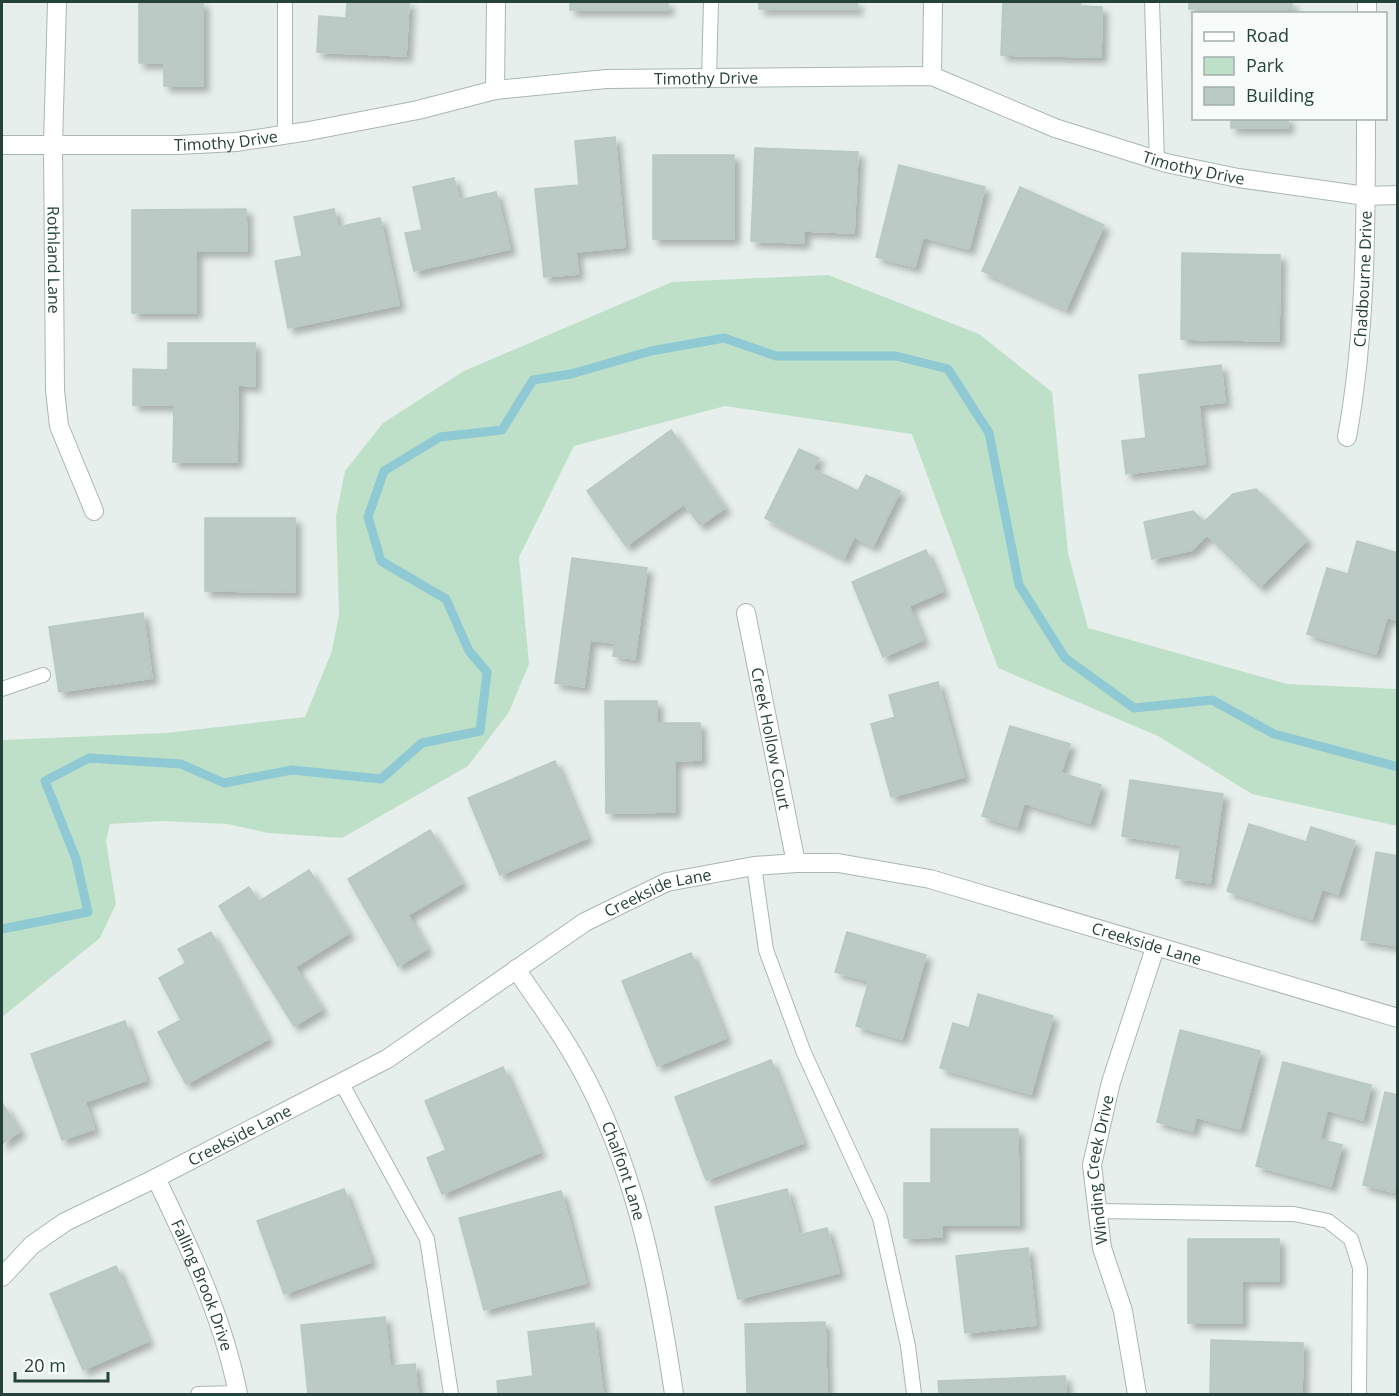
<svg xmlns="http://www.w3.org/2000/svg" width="1399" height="1396" font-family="'Open Sans',sans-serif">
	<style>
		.green { fill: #bfe0c8 }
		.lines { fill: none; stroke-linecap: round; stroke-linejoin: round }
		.stream { stroke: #8ec9d4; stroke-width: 9 }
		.building { fill: #bbcac4; stroke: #b8c9c2; stroke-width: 1.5; filter: url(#shadow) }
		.service-casing { stroke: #a8b8b2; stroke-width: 16 }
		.minor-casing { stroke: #a8b8b2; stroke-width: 20 }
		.service { stroke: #fff; stroke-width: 14 }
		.minor { stroke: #fff; stroke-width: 18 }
		.labels { text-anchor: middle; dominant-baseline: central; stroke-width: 6; stroke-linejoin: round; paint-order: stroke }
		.street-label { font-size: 16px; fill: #24423a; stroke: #f7fbf9 }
	</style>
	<defs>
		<filter id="shadow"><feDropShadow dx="5.5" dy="5.5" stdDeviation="3" flood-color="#0004"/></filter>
	</defs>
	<rect width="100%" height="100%" fill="#e6efeb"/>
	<polygon class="green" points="828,275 979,334 1052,392 1068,553 1088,628 1287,684 1397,689 1397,826 1252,794 1158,736 998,668 912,434 725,406 574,446 519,557 529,664 509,712 468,766 342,838 268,833 228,824 162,821 110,824 106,841 116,904 100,938 2,1017 2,740 166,733 305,717 332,651 339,614 336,516 345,471 383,423 464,371 672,282"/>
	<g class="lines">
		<polyline class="stream" points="2,929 88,912 76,859 45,781 89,758 181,764 224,783 292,770 381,779 422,743 480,731 487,672 469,651 446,599 381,561 368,517 384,471 440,437 502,430 533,380 571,374 651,351 724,338 776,356 896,356 948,369 989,433 1019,585 1065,658 1134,708 1212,700 1274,734 1398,767"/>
	</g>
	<g class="building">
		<polygon points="139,2 203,2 203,86 164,86 164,63 139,63"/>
		<polygon points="347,2 409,2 406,56 317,52 319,16 346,18"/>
		<rect x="570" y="2" width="98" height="8"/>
		<rect x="759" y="2" width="98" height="7"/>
		<polygon points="1003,2 1081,2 1080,6 1102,7 1101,57 1001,55"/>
		<rect x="1189" y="2" width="103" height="7"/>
		<rect x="1192" y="33" width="2" height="39"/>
		<rect x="1231" y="118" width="57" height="10"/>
		<polygon points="615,137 625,247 576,252 578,274 544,277 535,189 579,185 575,141"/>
		<polygon points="755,148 858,152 854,233 804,231 804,243 751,241"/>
		<rect x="653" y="155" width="81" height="84"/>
		<polygon points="899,165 985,187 969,249 923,237 915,267 876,257"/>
		<polygon points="454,178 459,200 496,192 510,249 414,271 405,233 422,230 413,187"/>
		<polygon points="1020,187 1104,225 1066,309 982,271"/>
		<polygon points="246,209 247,251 196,251 196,313 132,313 132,210"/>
		<polygon points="334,209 338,227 380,218 399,305 288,328 275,261 302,256 294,217"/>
		<polygon points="1182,253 1280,255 1279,341 1181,339"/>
		<polygon points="168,343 255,343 255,386 238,385 237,462 173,462 174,405 133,405 133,369 168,370"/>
		<polygon points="1221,365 1225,402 1199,405 1205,464 1126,474 1122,441 1146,438 1139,375"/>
		<polygon points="671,430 725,508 700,525 684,504 626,546 587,491"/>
		<polygon points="799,449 819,458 813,469 858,491 866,475 900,491 873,546 854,537 844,558 765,518"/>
		<polygon points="1256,489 1307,540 1260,587 1207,535 1192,550 1152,559 1144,522 1193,511 1204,522 1233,494"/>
		<polygon points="205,518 295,518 295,592 205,591"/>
		<polygon points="1357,541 1398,553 1398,621 1387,617 1376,654 1307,634 1327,568 1348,574"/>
		<polygon points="926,550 943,591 909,606 923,640 883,657 852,582"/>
		<polygon points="572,558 647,568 635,659 613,656 615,643 590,640 584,687 555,683"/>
		<polygon points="143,613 152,678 59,692 49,627"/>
		<polygon points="938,682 964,777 891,797 871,724 895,717 889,695"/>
		<polygon points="605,701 657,701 657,723 700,723 701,760 675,761 675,812 606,813"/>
		<polygon points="1010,726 1070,744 1061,773 1101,785 1090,823 1024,803 1017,827 982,816"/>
		<polygon points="555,761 587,838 500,875 468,798"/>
		<polygon points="1130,780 1223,794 1210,883 1176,878 1181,845 1122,836"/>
		<polygon points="1249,824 1306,842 1311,827 1355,841 1338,894 1322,889 1312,919 1227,891"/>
		<polygon points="430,830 462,883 408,915 427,949 398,966 348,879"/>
		<polygon points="1376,852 1398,856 1398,946 1361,940"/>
		<polygon points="309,870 349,933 295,967 322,1009 294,1026 219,906 249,887 258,902"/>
		<polygon points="211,932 268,1039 186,1084 158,1032 181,1020 159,978 186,963 178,949"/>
		<polygon points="847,932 926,955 902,1039 856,1026 869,981 835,972"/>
		<polygon points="691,953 726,1038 657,1066 622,981"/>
		<polygon points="978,994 1053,1016 1031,1094 940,1068 953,1023 969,1028"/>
		<polygon points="125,1021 146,1080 85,1102 94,1129 62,1140 31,1054"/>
		<polygon points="1180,1030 1260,1051 1240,1129 1196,1117 1193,1131 1157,1122"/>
		<polygon points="771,1060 803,1143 706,1180 675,1097"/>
		<polygon points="1283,1062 1371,1085 1363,1120 1327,1110 1320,1139 1342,1145 1331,1186 1256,1166"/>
		<polygon points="503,1067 540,1152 442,1194 427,1158 446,1150 425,1101"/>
		<polygon points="1385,1092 1398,1095 1398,1177 1394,1192 1363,1185"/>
		<polygon points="2,1103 20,1131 2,1144"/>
		<polygon points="931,1129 1018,1129 1019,1225 942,1225 942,1237 904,1238 904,1183 931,1183"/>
		<polygon points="344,1189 371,1262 284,1294 257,1221"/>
		<polygon points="787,1189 799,1235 827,1228 839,1273 738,1299 715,1207"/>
		<polygon points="561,1191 586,1283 484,1310 459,1218"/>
		<polygon points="1188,1239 1279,1239 1279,1281 1242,1281 1242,1323 1188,1323"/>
		<polygon points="1028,1248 1036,1325 965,1333 956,1256"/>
		<polygon points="116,1266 148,1341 83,1370 50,1294"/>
		<polygon points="385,1317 390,1366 415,1364 418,1394 308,1394 301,1325"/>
		<polygon points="825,1322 827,1394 747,1394 745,1324"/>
		<polygon points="594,1323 603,1394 498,1394 497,1381 533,1376 528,1332"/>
		<polygon points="1211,1340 1303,1343 1302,1394 1210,1394"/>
		<polygon points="1065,1376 1066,1394 939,1394 938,1381"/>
	</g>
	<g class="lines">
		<g class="service-casing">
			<g id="service">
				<polyline points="285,2 285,135"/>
				<polyline points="1152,2 1157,161"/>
				<polyline points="709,78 711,2"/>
				<polyline points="2,689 43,675"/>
				<polyline points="754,866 766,950 804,1053 880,1218 908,1346 914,1394"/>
				<polyline points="342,1084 427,1239 451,1394"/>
				<polyline points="1097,1211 1294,1214 1328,1221 1351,1239 1360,1268 1359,1394"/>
				<polyline points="198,1394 237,1393"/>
			</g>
		</g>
		<g class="minor-casing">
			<g id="minor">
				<path id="s1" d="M57 2 53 145 55 390 59 426 94 511"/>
				<polyline points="1367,14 1367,2"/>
				<polyline points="932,76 933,2"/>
				<polyline points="495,90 496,2"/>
				<path id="s2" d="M2 145H179L236 142 309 131 418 110 495 90 606 79 932 76 1055 128 1166 163 1238 178 1366 196 1398 195"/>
				<path id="s3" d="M1347 437C1366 333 1366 224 1366 118"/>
				<path id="s4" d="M746 613 796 863"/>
				<path id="s5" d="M516 969C536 999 559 1029 576 1060 635 1163 657 1279 674 1394"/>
				<path id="s6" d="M156 1178C190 1249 223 1317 238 1394"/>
				<path id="s7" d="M2 1277 32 1245 65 1222 156 1178 387 1059 585 922 667 882 754 866 796 863H838L930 879 1398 1018"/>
				<path id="s8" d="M1137 1394 1123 1311 1102 1248 1092 1165 1111 1082 1155 948"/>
			</g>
		</g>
		<use href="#service" class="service"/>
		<use href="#minor" class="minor"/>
	</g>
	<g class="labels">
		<g class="street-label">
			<text stroke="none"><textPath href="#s2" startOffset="710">Timothy Drive</textPath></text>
			<text stroke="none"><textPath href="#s2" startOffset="224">Timothy Drive</textPath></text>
			<text stroke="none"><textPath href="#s2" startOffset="1214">Timothy Drive</textPath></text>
			<text stroke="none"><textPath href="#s1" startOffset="258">Rothland Lane</textPath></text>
			<text stroke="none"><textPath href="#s3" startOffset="159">Chadbourne Drive</textPath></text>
			<text stroke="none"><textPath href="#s4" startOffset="128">Creek Hollow Court</textPath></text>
			<text stroke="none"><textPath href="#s7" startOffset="765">Creekside Lane</textPath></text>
			<text stroke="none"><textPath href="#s7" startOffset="1269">Creekside Lane</textPath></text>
			<text stroke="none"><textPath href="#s7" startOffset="279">Creekside Lane</textPath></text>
			<text stroke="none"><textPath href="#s8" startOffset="230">Winding Creek Drive</textPath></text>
			<text stroke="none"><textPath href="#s5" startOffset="230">Chalfont Lane</textPath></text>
			<text stroke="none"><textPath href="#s6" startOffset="117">Falling Brook Drive</textPath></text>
		</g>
	</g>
	<rect width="1399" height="1396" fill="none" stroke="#24423a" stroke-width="6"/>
	<rect x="1192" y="12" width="195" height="108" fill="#f7fbf9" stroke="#a3b1ad" stroke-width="1.5"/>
	<rect x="1204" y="32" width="30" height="9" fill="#ffffff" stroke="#a3b1ad" stroke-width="1.5"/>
	<text x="1246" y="42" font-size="18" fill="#24423a">Road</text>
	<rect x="1204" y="57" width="30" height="18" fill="#bfe0c8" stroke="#a3b1ad" stroke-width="1.5"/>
	<text x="1246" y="72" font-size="18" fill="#24423a">Park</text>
	<rect x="1204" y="87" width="30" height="18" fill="#bbcac4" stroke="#a3b1ad" stroke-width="1.5"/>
	<text x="1246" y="102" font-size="18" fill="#24423a">Building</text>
	<path d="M15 1372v9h93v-9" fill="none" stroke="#24423a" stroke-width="3"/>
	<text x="24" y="1372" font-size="18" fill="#24423a" stroke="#f7fbf9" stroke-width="4.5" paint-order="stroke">20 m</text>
</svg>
